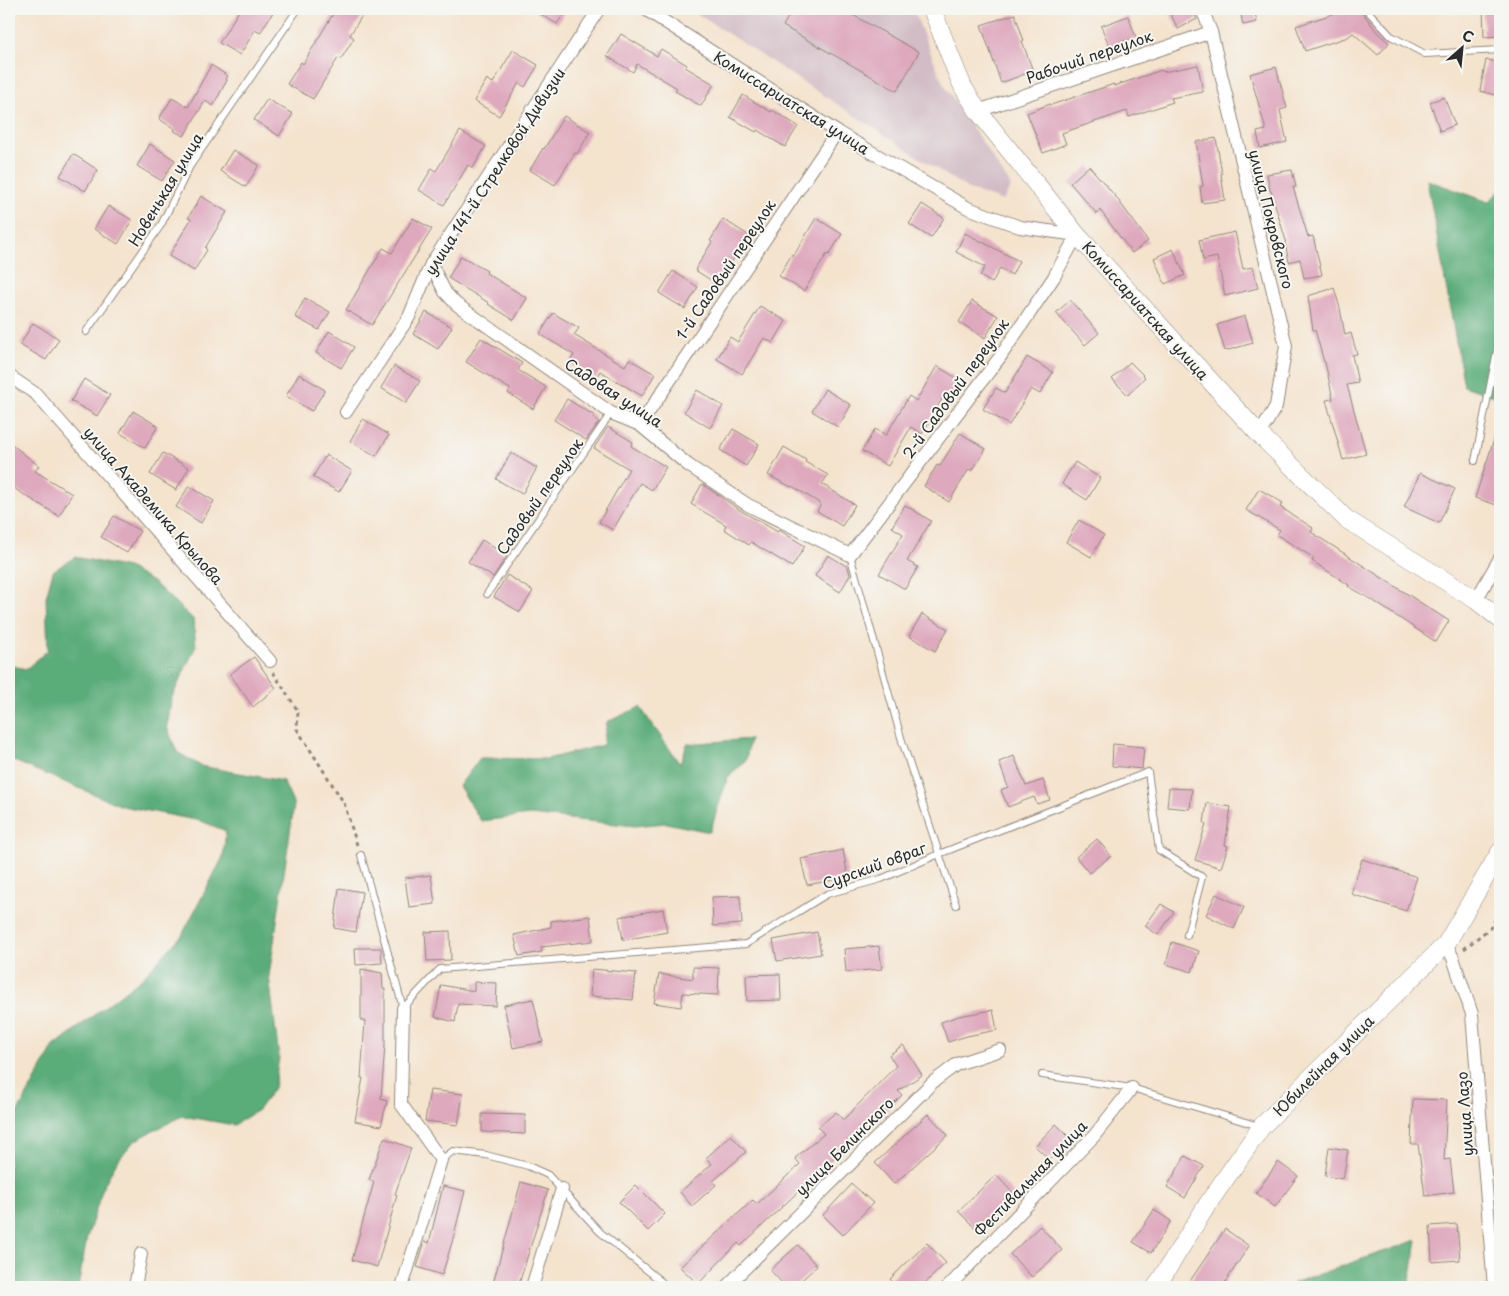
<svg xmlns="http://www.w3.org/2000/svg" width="1509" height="1296" font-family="'Playpen Sans',sans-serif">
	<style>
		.industrial { fill: #d2bdc6 }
		.forest { fill: #5aac79; stroke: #426c52 }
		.building { fill: #dea8bd }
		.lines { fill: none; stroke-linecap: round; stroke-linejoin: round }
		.lane-casing { stroke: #90877c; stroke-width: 8 }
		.street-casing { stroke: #90877c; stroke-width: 14 }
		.secondary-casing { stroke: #90877c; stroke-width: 19 }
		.path { stroke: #90877c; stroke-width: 3; stroke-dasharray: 4 4; stroke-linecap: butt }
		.lane { stroke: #fff; stroke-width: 6 }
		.street { stroke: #fff; stroke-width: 12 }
		.secondary { stroke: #fff; stroke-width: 18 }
		.labels { text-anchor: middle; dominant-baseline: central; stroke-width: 4; stroke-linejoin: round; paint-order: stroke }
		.street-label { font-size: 15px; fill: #2b2b2b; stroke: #f6f6f2 }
	</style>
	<rect width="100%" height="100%" fill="#f6f6f2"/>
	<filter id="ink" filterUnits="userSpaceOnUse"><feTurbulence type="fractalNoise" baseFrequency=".02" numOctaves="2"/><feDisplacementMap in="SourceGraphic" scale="10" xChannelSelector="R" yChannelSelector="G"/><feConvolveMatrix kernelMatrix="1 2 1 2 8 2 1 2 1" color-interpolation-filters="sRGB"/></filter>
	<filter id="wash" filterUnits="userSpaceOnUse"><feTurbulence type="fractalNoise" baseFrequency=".0096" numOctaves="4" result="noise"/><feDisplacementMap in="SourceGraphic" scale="20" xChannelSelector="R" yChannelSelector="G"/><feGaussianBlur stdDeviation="1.12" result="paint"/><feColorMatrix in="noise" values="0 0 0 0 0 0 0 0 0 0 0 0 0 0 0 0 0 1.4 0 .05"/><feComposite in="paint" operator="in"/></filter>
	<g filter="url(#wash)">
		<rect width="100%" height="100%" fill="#f4e3cd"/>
		<polygon class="industrial" points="690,9 913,9 943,83 1011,186 1003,201 968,189"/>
		<g class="forest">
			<polygon points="1427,180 1489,202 1500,190 1500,398 1464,386"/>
			<polygon points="75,557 128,568 153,582 193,619 196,646 172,697 167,727 177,752 201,766 283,781 294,805 269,976 279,1058 274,1088 258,1110 234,1125 182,1116 134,1141 116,1163 103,1187 87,1238 78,1287 9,1287 9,1128 54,1046 143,977 182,935 223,857 226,831 201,821 122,806 9,759 9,665 26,669 48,650 46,597 53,571"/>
			<polygon points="640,707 680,764 687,744 750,739 746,760 728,777 710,832 666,823 635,826 530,815 481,821 459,786 480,758 547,759 603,745 607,722"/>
			<polygon points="1417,1240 1409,1287 1291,1287 1293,1283"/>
		</g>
		<g id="blocks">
			<g class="building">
				<polygon points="240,9 275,9 260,33 255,30 240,55 219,43"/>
				<polygon points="336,9 366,9 350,35 354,38 341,59 338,58 313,99 287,84 301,62 303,64"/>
				<polygon points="532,9 567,9 557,24"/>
				<polygon points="793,9 842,9 919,52 897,91 783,26"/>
				<polygon points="1168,9 1191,9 1197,19 1178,29"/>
				<polygon points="1240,9 1254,9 1257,22 1243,25"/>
				<polygon points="1348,9 1360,9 1377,32 1389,43 1378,55 1353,33 1348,37 1305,51 1296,26"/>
				<polygon points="1483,9 1500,9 1500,36 1484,37"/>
				<polygon points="1015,14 1024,41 1022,41 1033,71 1001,83 981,25"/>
				<polygon points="1128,16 1136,37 1109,46 1101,26"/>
				<polygon points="621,34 657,56 661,49 687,65 685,67 714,84 701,106 675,91 677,88 637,64 633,72 607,56"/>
				<polygon points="513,50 538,65 525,87 519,83 499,116 474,101 487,79 493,83"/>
				<polygon points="1486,60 1500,62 1500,96 1480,91"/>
				<polygon points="211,65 228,76 226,79 227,80 213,106 205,101 184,136 174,131 175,129 159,119 172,98 188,107"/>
				<polygon points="1198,65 1203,92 1171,98 1173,102 1129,117 1127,111 1062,133 1066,144 1043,153 1027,113 1050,104 1051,105 1114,84 1114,86 1162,70 1163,72"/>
				<polygon points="1276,67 1287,108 1280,110 1287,142 1260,148 1257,132 1266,130 1250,74"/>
				<polygon points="743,95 771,112 772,110 798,126 785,147 757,130 756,132 730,117"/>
				<polygon points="1444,97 1455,125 1440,131 1430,102"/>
				<polygon points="267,99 293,114 279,136 254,120"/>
				<polygon points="564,116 590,132 577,154 575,153 555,185 530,170 543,148 544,149"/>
				<polygon points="460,131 486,146 473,168 468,165 444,205 419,190 432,168 436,171"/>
				<polygon points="1216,138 1222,174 1221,174 1225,200 1202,203 1200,187 1203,186 1196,142"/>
				<polygon points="150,144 175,160 162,181 137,166"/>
				<polygon points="233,150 259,165 246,187 220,171"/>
				<polygon points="73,154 98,170 85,191 60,176"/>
				<polygon points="1089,166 1116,197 1148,241 1132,253 1100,210 1097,214 1070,183"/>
				<polygon points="1292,170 1296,187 1293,187 1308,237 1313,236 1322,275 1304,278 1300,259 1289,262 1285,242 1286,241 1271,191 1270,191 1267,174"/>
				<polygon points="201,196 227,212 205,248 207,250 194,271 169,256 191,219 188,218"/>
				<polygon points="922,204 944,218 931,238 909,224"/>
				<polygon points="108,206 132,220 118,244 94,229"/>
				<polygon points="413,218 432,229 372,325 346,310 383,248 392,253"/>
				<polygon points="816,218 842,234 829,255 827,254 804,291 779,276 792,254 794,255"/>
				<polygon points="723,219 748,235 731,263 733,264 720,286 695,270 712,242 710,241"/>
				<polygon points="1235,232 1243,269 1253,267 1258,288 1225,296 1217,257 1203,260 1199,240"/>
				<polygon points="965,233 1019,261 1012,275 1000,268 992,283 980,276 985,267 956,252"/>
				<polygon points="1173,249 1185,275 1165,284 1154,258"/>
				<polygon points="461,256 487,271 486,273 527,298 514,320 488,304 489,303 448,278"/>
				<polygon points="673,271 698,287 685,309 659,293"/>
				<polygon points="1334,288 1340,308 1345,335 1351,333 1357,354 1352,355 1358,383 1347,385 1366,454 1343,460 1326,400 1333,399 1325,362 1324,362 1315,330 1313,330 1308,296"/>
				<polygon points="305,298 330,312 319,330 295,317"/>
				<polygon points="1070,300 1099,333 1085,345 1056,313"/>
				<polygon points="972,301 998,316 985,338 959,322"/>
				<polygon points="760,306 786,321 773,343 764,338 742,374 717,359 730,337 738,342"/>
				<polygon points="426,312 452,327 438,349 413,334"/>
				<polygon points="553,313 579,328 574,335 625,366 629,359 655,374 642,396 600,371 596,378 570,362 574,355 540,334"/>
				<polygon points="1245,316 1253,343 1225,351 1217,325"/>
				<polygon points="33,323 59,339 46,360 20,345"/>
				<polygon points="329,331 354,347 341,368 316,353"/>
				<polygon points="481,338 522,363 518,370 546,387 533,409 508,393 510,389 466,362"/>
				<polygon points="1027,357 1053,372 1040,394 1031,389 1009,425 983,409 996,388 1005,393"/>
				<polygon points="1130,362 1145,377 1128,395 1112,379"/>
				<polygon points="394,366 420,381 406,403 381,388"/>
				<polygon points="937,366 963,382 950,403 942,399 922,434 911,427 888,466 862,451 875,429 886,435 909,396 916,401"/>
				<polygon points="299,374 325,390 312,411 286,396"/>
				<polygon points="84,379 110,395 97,416 71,401"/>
				<polygon points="825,389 851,405 838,427 812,411"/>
				<polygon points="697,390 723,406 710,428 684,412"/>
				<polygon points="567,399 595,416 593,418 599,422 586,440 554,420"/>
				<polygon points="133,411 158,426 145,448 120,433"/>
				<polygon points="363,419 389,435 376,456 350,441"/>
				<polygon points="608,427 633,442 631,446 666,467 652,490 640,483 613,530 599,522 629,469 594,448"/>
				<polygon points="1498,427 1500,428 1500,506 1475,498"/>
				<polygon points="733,429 759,444 746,466 720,450"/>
				<polygon points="960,433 986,449 972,471 969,469 949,502 924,486 937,465 940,466"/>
				<polygon points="9,442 39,466 35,471 72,494 59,516 18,491 9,483"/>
				<polygon points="784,447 806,460 805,462 828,475 822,484 855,505 842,526 817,511 821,504 792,486 791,487 768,475"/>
				<polygon points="163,453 189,468 176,490 150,474"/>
				<polygon points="511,453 537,468 522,494 496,479"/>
				<polygon points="326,455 352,471 339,492 313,477"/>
				<polygon points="1075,462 1100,478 1087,500 1062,484"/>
				<polygon points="1420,473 1455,489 1439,523 1404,507"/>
				<polygon points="702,484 743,512 778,532 779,530 805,546 792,567 751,542 749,545 724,529 726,525 691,504"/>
				<polygon points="189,486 214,501 201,523 176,507"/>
				<polygon points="1259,489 1283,503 1280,507 1313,528 1311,532 1449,621 1436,642 1372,600 1348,586 1349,585 1312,561 1314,558 1277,535 1280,530 1246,510"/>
				<polygon points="905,505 931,521 907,561 918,567 905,589 879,574 903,534 892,527"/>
				<polygon points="114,516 140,531 127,553 101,537"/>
				<polygon points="1079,520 1104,535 1091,557 1066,542"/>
				<polygon points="482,540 507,556 493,577 468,562"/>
				<polygon points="828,555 848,567 850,575 840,592 815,576"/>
				<polygon points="507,575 533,591 520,612 494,597"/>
				<polygon points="922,614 948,629 935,651 909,636"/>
				<polygon points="254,657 276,688 253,707 230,674"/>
				<polygon points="1113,744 1144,747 1142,769 1112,766"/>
				<polygon points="1014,756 1026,786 1043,780 1050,800 1037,804 1034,797 1008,807 1001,790 1008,787 999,762"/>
				<polygon points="1169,788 1192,789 1190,809 1167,807"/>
				<polygon points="1207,803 1231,807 1225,845 1228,846 1221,868 1195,860 1206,824 1204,823"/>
				<polygon points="1097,839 1111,856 1089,873 1076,857"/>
				<polygon points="843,850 848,877 807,885 801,859"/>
				<polygon points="1362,859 1417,877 1406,911 1351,894"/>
				<polygon points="431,875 435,904 409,907 405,878"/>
				<polygon points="339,888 362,892 356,932 334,928"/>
				<polygon points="1216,894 1244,907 1234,929 1206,915"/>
				<polygon points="740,896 742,924 713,926 712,897"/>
				<polygon points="1161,904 1174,912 1158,935 1145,926"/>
				<polygon points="663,909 667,932 623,940 619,917"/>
				<polygon points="590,916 593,941 541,947 542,952 519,956 514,935 551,927 551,921"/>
				<polygon points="450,931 451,960 427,961 425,932"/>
				<polygon points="817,932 821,954 777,961 773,940"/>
				<polygon points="1172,942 1199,951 1192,972 1166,964"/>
				<polygon points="879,946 882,969 846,972 844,949"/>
				<polygon points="355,948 381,948 382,963 356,965"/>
				<polygon points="693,967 719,968 718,995 683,993 681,1007 654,1003 659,974 693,979"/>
				<polygon points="361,969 382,973 383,989 385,989 385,1045 381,1099 387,1101 381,1126 355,1121 363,1078 361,1078 365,1021 361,1021"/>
				<polygon points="592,969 636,973 633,1000 590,996"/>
				<polygon points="780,974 781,1000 747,1001 746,975"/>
				<polygon points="474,982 497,983 496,1006 458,1004 455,1022 435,1017 441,985 474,991"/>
				<polygon points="533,999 543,1042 513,1048 504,1005"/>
				<polygon points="993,1010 997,1030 967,1036 948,1042 941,1022 959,1016"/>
				<polygon points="903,1045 922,1075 898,1091 902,1095 868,1129 826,1164 828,1166 803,1187 741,1246 738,1243 698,1284 680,1267 753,1200 757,1204 800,1164 795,1158 824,1134 818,1127 836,1112 843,1120 896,1066 889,1055"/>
				<polygon points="430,1090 463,1094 458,1125 425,1121"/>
				<polygon points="1413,1099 1447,1100 1444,1160 1450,1159 1454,1192 1425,1196 1418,1144 1411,1144"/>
				<polygon points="482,1114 525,1115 525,1134 482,1132"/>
				<polygon points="928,1114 948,1135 894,1184 875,1163"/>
				<polygon points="1056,1124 1070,1138 1049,1159 1035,1146"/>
				<polygon points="731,1135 746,1152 713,1181 716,1185 692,1206 680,1192 712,1164 706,1158"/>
				<polygon points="384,1138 411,1148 395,1194 397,1195 377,1267 352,1260 374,1182 369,1180"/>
				<polygon points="1329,1147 1348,1150 1343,1179 1325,1176"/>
				<polygon points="1185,1156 1204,1166 1185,1198 1167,1187"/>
				<polygon points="1278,1162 1298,1176 1275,1207 1256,1193"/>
				<polygon points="996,1175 1015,1195 978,1231 958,1211"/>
				<polygon points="521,1182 548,1190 518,1287 492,1287"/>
				<polygon points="852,1184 873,1203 843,1235 823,1215"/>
				<polygon points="636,1185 665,1214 648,1231 619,1202"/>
				<polygon points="443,1186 465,1191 453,1239 442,1275 417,1267 425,1241 429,1243"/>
				<polygon points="1154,1210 1171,1221 1151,1253 1133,1242"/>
				<polygon points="1457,1224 1460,1260 1432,1262 1430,1226"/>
				<polygon points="1040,1226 1062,1250 1032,1277 1010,1254"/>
				<polygon points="1225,1229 1249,1246 1222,1287 1186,1287"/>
				<polygon points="927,1243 946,1263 921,1287 898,1287 890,1279"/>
				<polygon points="798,1245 817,1266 794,1287 786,1287 770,1270"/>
			</g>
		</g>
	</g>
	<g filter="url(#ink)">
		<use href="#blocks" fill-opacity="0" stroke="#90877c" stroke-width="1"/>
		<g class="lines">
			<g class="lane-casing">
				<g id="lane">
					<polyline points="1366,9 1391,36 1425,54 1500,50"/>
					<polyline points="86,332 161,225 190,166 298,9"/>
					<polyline points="1475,461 1500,336"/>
					<polyline points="850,555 902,741 956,905"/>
					<polyline points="487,594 611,413"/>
					<polyline points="361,855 403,1008"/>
					<polyline points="403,1008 440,969 746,944 827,894 881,879 939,854 1148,772 1159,850 1202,877 1187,935"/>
					<polyline points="1042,1075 1132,1088 1259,1126"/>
					<polyline points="441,1160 453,1151 486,1155 528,1166 548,1175 600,1232 668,1287"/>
				</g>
			</g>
			<g class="street-casing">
				<g id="street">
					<polyline points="1202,9 1211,32 1286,346 1276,406 1265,425 1258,433"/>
					<polyline points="978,111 1211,32"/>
					<polyline points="431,264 445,292 456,304 611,413 640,425 688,465 748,505 850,555 1000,357 1054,277 1077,235 1020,227 968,208 837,132 645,9"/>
					<polyline points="9,376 36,394 270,661"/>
					<polyline points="346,412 409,317 431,264 599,9"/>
					<polyline points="640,425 837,132"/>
					<polyline points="1476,600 1500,558"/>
					<polyline points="1446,944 1453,958 1472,1014 1494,1287"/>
					<polyline points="135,1287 141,1254"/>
					<polyline points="402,1287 441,1160 401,1104 403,1008"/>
					<polyline points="532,1287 562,1189"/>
					<polyline points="726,1287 933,1082 957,1064 1000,1050"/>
					<polyline points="948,1287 1094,1136 1132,1088"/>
				</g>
			</g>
			<g class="secondary-casing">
				<g id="secondary">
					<polyline points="932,9 953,63 963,87 978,111 1077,235 1258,433 1346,519 1476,600 1500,619"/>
					<polyline points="1156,1287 1209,1202 1262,1126 1446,944 1500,852"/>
				</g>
			</g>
			<g class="path">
				<polyline points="273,672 298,711 297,729 344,803 357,845"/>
				<polyline points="1464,949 1491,927 1500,913"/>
			</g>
			<use href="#lane" class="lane"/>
			<use href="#street" class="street"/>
			<use href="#secondary" class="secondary"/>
		</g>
	</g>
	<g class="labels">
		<g class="street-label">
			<text transform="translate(1089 56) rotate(-19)">Рабочий переулок</text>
			<text transform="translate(792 102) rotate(32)">Комиссариатская улица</text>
			<text transform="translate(494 171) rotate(-57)">улица 141-й Стрелковой Дивизии</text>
			<text transform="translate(165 189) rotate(-59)">Новенькая улица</text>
			<text transform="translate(1272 219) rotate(76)">улица Покровского</text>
			<text transform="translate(725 269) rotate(-56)">1-й Садовый переулок</text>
			<text transform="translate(1146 310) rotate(48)">Комиссариатская улица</text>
			<text transform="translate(955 388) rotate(-54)">2-й Садовый переулок</text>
			<text transform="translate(614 392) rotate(33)">Садовая улица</text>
			<text transform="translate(539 496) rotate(-55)">Садовый переулок</text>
			<text transform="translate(154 505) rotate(49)">улица Академика Крылова</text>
			<text transform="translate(874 865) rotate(-20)">Сурский овраг</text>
			<text transform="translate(1323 1065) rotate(-45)">Юбилейная улица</text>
			<text transform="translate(1464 1114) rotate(-94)">улица Лазо</text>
			<text transform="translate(844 1146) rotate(-45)">улица Белинского</text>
			<text transform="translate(1030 1178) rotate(-46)">Фестивальная улица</text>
		</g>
	</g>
	<rect width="1509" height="1296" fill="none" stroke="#f6f6f2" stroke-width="30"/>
	<g transform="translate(1462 48) rotate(27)" stroke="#f6f6f2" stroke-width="4" paint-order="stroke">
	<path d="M0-4L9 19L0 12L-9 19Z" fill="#2b2b2b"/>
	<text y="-8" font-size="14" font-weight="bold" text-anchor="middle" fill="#2b2b2b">С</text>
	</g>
</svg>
